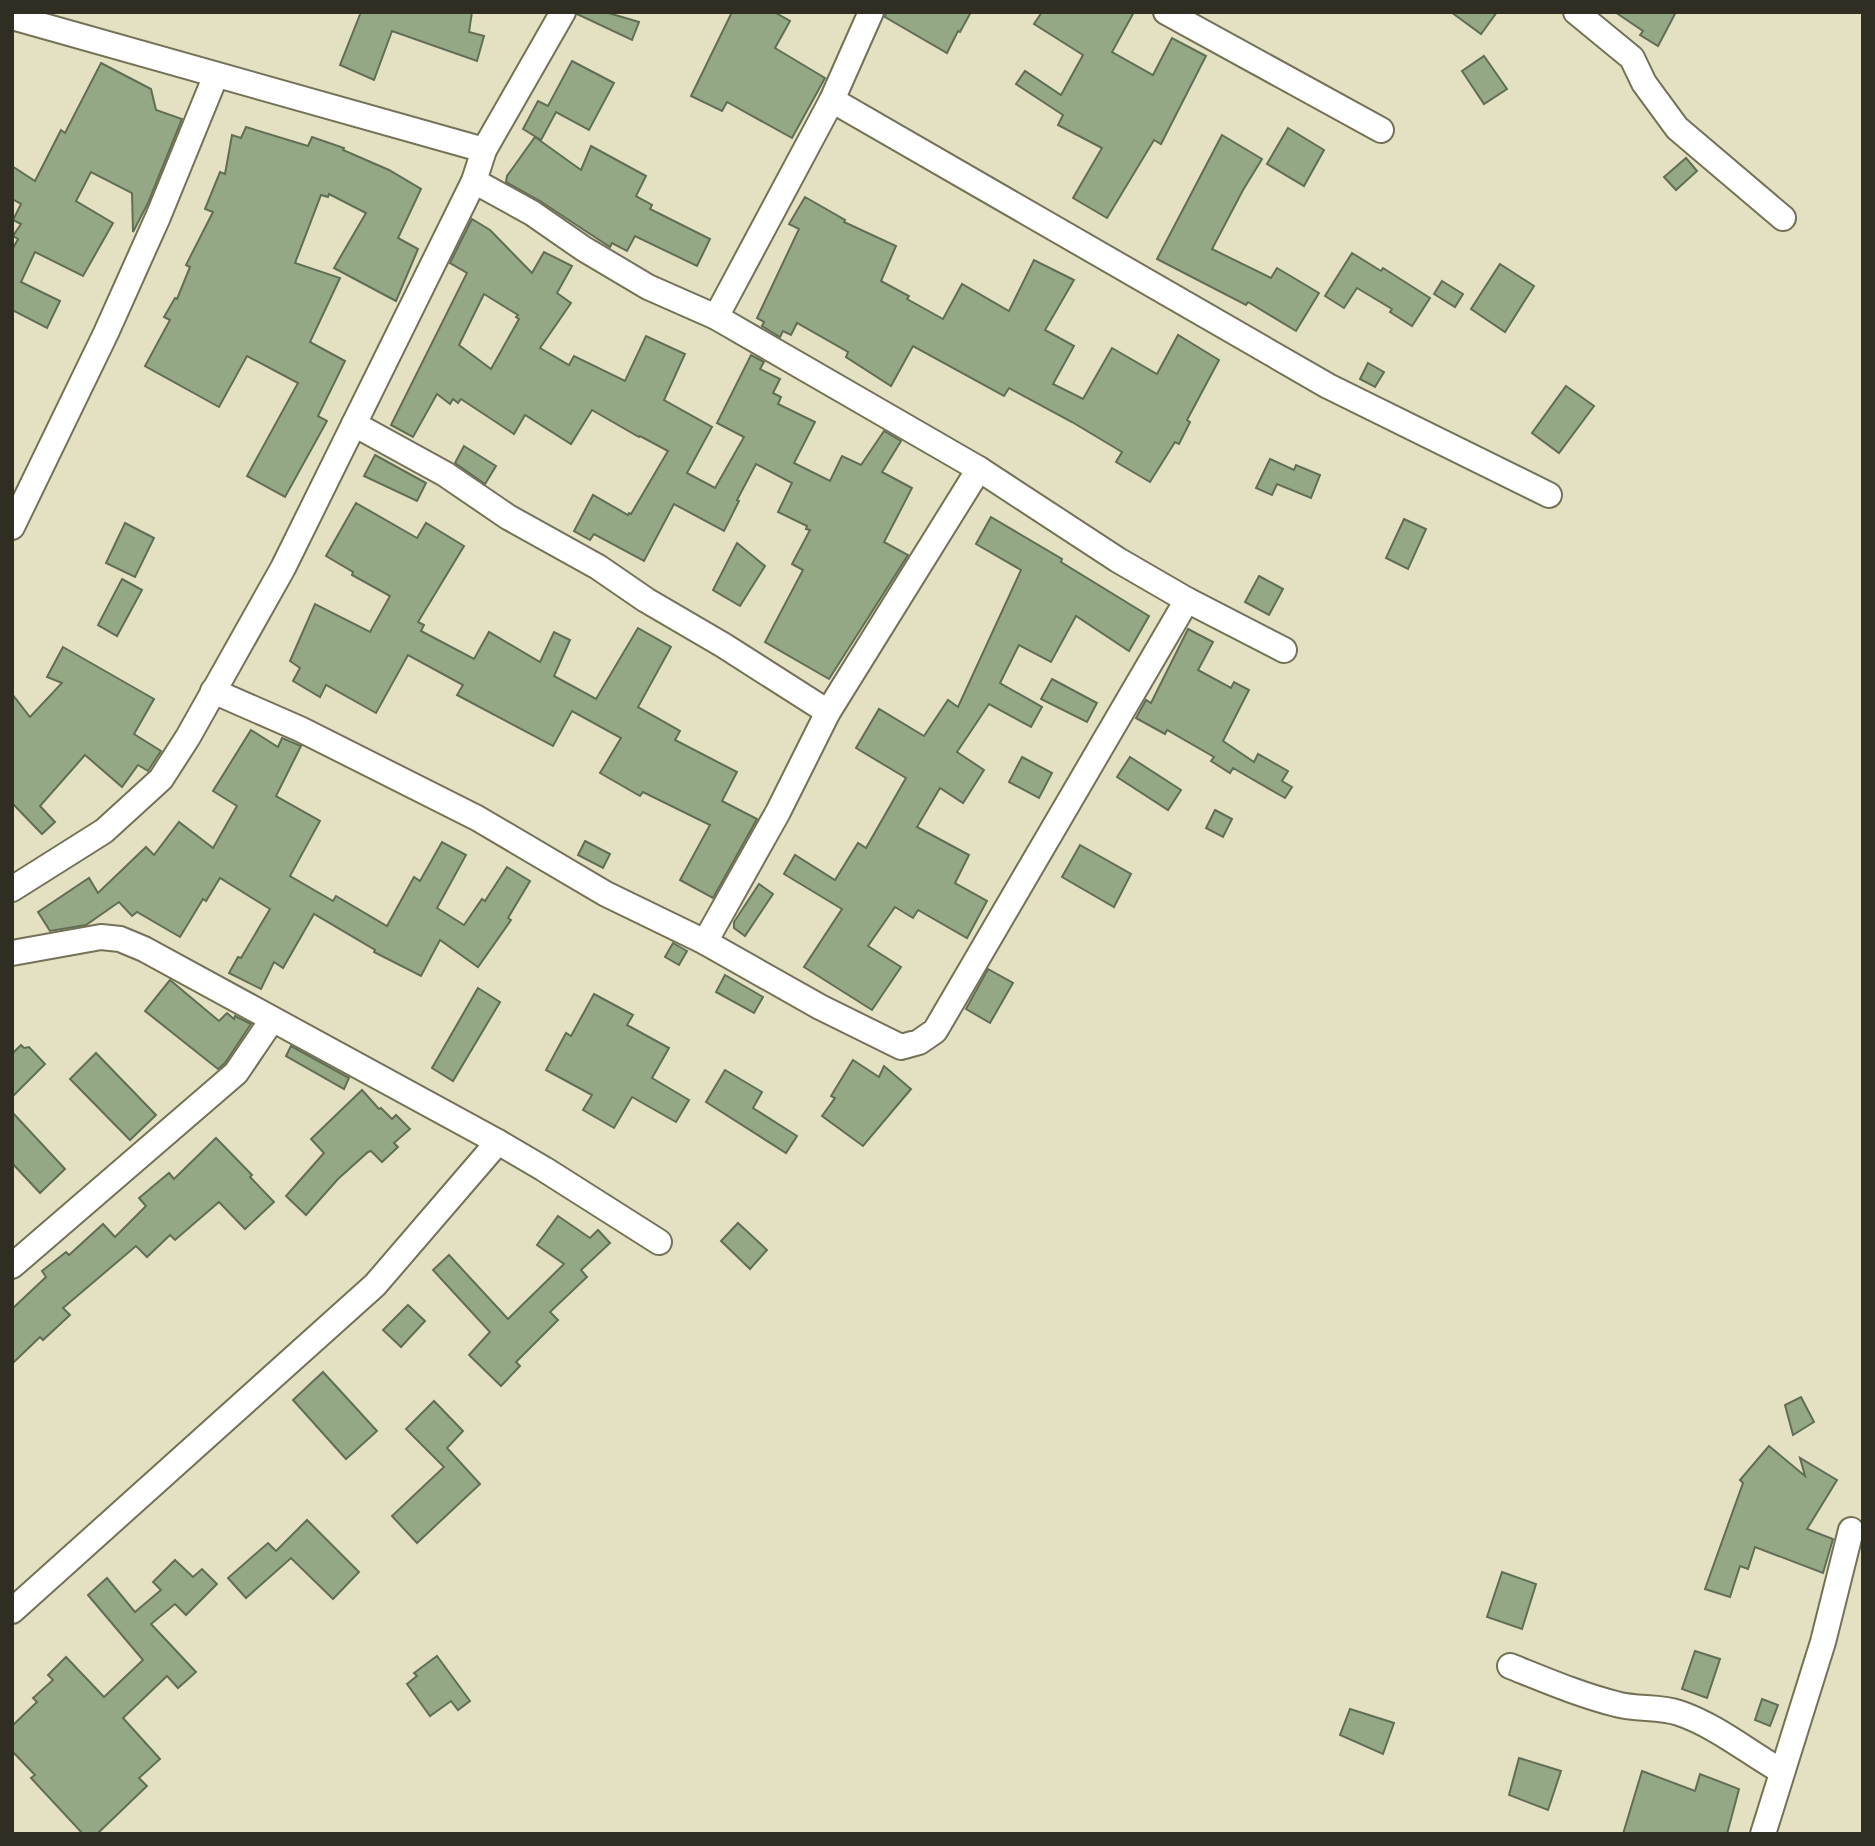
<svg xmlns="http://www.w3.org/2000/svg" width="1875" height="1846" font-family="Quicksand,sans-serif">
	<style>
		.building { fill: #95a885; stroke: #616e56; stroke-width: 2; fill-rule: evenodd }
		.lines { fill: none; stroke-linecap: round; stroke-linejoin: round }
		.minor-casing { stroke: #747156; stroke-width: 28 }
		.minor { stroke: #fff; stroke-width: 24 }
	</style>
	<rect width="100%" height="100%" fill="#e4e1c3"/>
	<g class="building">
		<polygon points="361,12 472,12 469,32 484,36 477,61 392,31 374,80 340,65"/>
		<polygon points="578,12 605,12 639,22 632,40 577,14"/>
		<polygon points="732,12 774,12 790,21 775,48 825,78 792,138 727,102 722,111 691,96"/>
		<polygon points="886,12 971,12 960,32 958,31 947,53 885,17"/>
		<polygon points="1042,12 1134,12 1112,52 1153,75 1172,38 1206,56 1161,144 1154,140 1107,218 1073,198 1102,148 1058,125 1063,115 1016,84 1025,71 1061,95 1083,55 1034,24"/>
		<polygon points="1451,12 1497,12 1481,34"/>
		<polygon points="1615,12 1676,12 1658,46 1640,35 1643,31"/>
		<polygon points="1484,56 1507,89 1484,104 1462,71"/>
		<polygon points="572,61 614,83 589,130 556,112 541,140 523,129 538,101 548,106"/>
		<polygon points="101,63 151,89 156,110 182,119 148,203 133,232 132,193 91,172 76,201 113,223 83,276 35,252 21,282 60,301 47,328 12,310 12,250 18,239 13,236 21,224 13,220 21,204 12,199 12,166 35,181 61,130 65,133"/>
		<polygon points="246,127 308,146 312,137 344,148 343,150 389,170 421,189 398,238 418,249 396,301 334,268 366,213 329,194 328,197 321,195 295,263 340,278 310,342 345,361 318,416 327,421 285,497 247,476 298,383 247,356 219,407 145,366 170,320 164,317 175,298 177,299 190,267 186,265 213,212 205,209 220,172 225,174 232,135 241,138"/>
		<polygon points="1288,128 1324,150 1304,186 1267,164"/>
		<polygon points="1222,135 1262,159 1243,190 1212,249 1271,278 1277,268 1319,293 1296,331 1248,302 1246,305 1157,259"/>
		<polygon points="535,137 581,170 591,146 646,176 636,196 652,205 650,209 710,239 697,266 635,236 627,251 612,243 610,247 540,201 506,182 507,176"/>
		<polygon points="1686,158 1697,171 1676,190 1664,177"/>
		<polygon points="805,197 845,220 844,222 896,246 881,281 909,296 907,299 943,319 962,284 1009,311 1034,260 1074,280 1045,330 1074,346 1053,384 1083,399 1112,348 1157,374 1178,335 1219,360 1187,420 1190,422 1179,444 1175,442 1150,482 1116,462 1122,452 1072,422 1009,388 1004,396 913,346 891,386 846,357 848,352 797,323 791,335 783,331 780,337 762,326 764,322 757,318 799,229 789,224"/>
		<path d="M472 219 490 230 532 273 544 252 572 266 557 293 571 303 540 348 569 365 574 356 625 381 646 336 685 354 664 400 712 427 687 473 715 488 744 437 717 423 751 355 764 362 760 369 780 379 773 393 781 397 778 404 815 422 794 463 830 481 842 456 861 465 884 431 901 441 882 472 912 488 884 542 908 555 829 679 765 642 803 570 792 564 810 530 806 529 807 526 778 512 792 483 756 464 737 500 739 501 724 531 674 504 644 561 594 534 590 540 574 531 593 495 628 515 629 513 631 514 668 451 640 436 639 437 592 410 571 444 525 415 514 434 461 399 458 403 453 399 450 404 437 394 413 437 391 425 467 273 450 263ZM484 294 518 315 516 317 519 319 491 369 459 345Z"/>
		<polygon points="1352,253 1381,271 1383,268 1430,298 1412,326 1390,312 1392,309 1357,288 1344,308 1325,296"/>
		<polygon points="1500,264 1534,286 1505,332 1471,309"/>
		<polygon points="1442,281 1463,294 1455,307 1434,294"/>
		<polygon points="1368,363 1384,372 1375,387 1360,379"/>
		<polygon points="1566,386 1594,406 1559,453 1532,433"/>
		<polygon points="464,446 496,466 485,484 455,463"/>
		<polygon points="375,455 426,483 417,501 364,476"/>
		<polygon points="1270,459 1294,470 1296,465 1320,475 1311,498 1277,484 1272,495 1256,488"/>
		<polygon points="356,503 417,538 426,523 464,546 418,622 424,625 421,631 474,659 489,632 540,662 554,632 570,640 554,676 596,699 638,628 671,647 638,707 680,731 675,740 737,772 722,801 757,819 713,898 680,880 710,825 643,792 640,796 600,773 621,738 572,711 553,746 457,695 463,685 408,655 376,713 326,685 320,697 293,681 300,668 290,661 315,604 370,632 390,596 352,575 353,572 326,556"/>
		<polygon points="991,517 1062,559 1061,562 1149,616 1129,651 1076,616 1051,662 1019,645 1000,683 1042,707 1031,727 989,704 957,752 984,770 963,803 940,788 917,827 969,855 955,883 987,901 967,938 918,910 913,918 895,907 868,946 901,967 872,1010 804,967 842,909 784,874 795,855 835,880 858,843 866,848 906,778 856,748 879,709 924,736 948,700 958,707 1021,570 976,544"/>
		<polygon points="1404,519 1426,529 1408,569 1386,558"/>
		<polygon points="125,523 154,538 135,577 106,563"/>
		<polygon points="737,543 765,566 740,606 713,590"/>
		<polygon points="1259,576 1283,589 1269,615 1245,602"/>
		<polygon points="122,579 142,590 117,636 98,625"/>
		<polygon points="1188,629 1213,642 1198,670 1231,688 1234,682 1249,690 1223,741 1254,762 1258,754 1288,771 1282,781 1292,787 1285,798 1233,768 1230,773 1211,761 1214,757 1167,730 1165,734 1136,718 1146,700 1151,703"/>
		<polygon points="63,647 154,699 134,734 161,751 148,771 138,765 122,787 85,755 40,806 55,822 42,834 12,803 12,694 30,717 62,683 47,677"/>
		<polygon points="1052,679 1097,703 1087,722 1041,699"/>
		<polygon points="251,730 278,747 282,738 301,746 276,796 320,821 290,876 333,901 336,896 387,926 414,877 420,881 442,842 466,855 437,908 464,925 482,899 485,901 507,867 530,881 508,918 511,920 478,967 440,940 421,976 374,952 375,950 314,914 283,968 274,962 261,989 229,973 238,957 241,958 270,909 220,878 206,901 203,899 180,937 137,912 132,916 119,902 86,925 50,931 38,912 89,878 98,893 146,847 154,855 179,822 213,848 237,806 213,791"/>
		<polygon points="1022,757 1052,773 1039,798 1009,782"/>
		<polygon points="1130,757 1181,790 1168,810 1117,777"/>
		<polygon points="1215,810 1232,819 1223,837 1206,828"/>
		<polygon points="585,841 610,854 603,868 578,855"/>
		<polygon points="1080,845 1131,874 1114,907 1062,877"/>
		<polygon points="759,884 773,894 745,936 734,928 734,922"/>
		<polygon points="673,943 687,951 679,965 665,957"/>
		<polygon points="988,969 1013,983 990,1023 966,1009"/>
		<polygon points="725,975 763,997 754,1013 716,992"/>
		<polygon points="170,980 219,1021 227,1013 234,1019 235,1016 251,1024 225,1063 218,1069 145,1011"/>
		<polygon points="478,988 500,1002 453,1081 432,1068"/>
		<polygon points="594,994 633,1015 627,1025 669,1048 652,1078 689,1100 676,1122 632,1097 614,1128 583,1110 592,1095 546,1070 566,1033 571,1036"/>
		<polygon points="21,1045 24,1048 29,1047 45,1064 12,1097 12,1054"/>
		<polygon points="291,1046 349,1078 344,1089 286,1056"/>
		<polygon points="96,1053 156,1115 130,1140 70,1079"/>
		<polygon points="853,1060 879,1077 884,1066 911,1089 863,1146 822,1116 835,1098 831,1096"/>
		<polygon points="725,1070 762,1092 753,1108 797,1136 786,1153 706,1102"/>
		<polygon points="362,1090 379,1109 381,1108 392,1119 396,1115 410,1129 394,1143 398,1147 382,1162 371,1151 368,1152 338,1179 306,1215 286,1196 324,1153 311,1139"/>
		<polygon points="12,1112 65,1169 40,1193 12,1163"/>
		<polygon points="216,1138 252,1175 250,1177 274,1202 245,1229 219,1202 175,1240 170,1235 147,1257 136,1246 63,1308 70,1315 43,1340 40,1337 12,1364 12,1309 46,1277 42,1271 66,1252 69,1255 103,1224 115,1237 146,1206 139,1198 169,1173 174,1179"/>
		<polygon points="558,1216 590,1238 598,1230 610,1243 581,1270 587,1277 550,1312 558,1320 516,1362 520,1366 501,1386 469,1355 490,1332 433,1270 449,1255 508,1319 564,1264 537,1245"/>
		<polygon points="738,1223 767,1250 750,1269 721,1241"/>
		<polygon points="408,1305 425,1321 401,1347 383,1330"/>
		<polygon points="323,1372 377,1431 346,1459 293,1400"/>
		<polygon points="1801,1397 1814,1422 1793,1435 1785,1405"/>
		<polygon points="434,1401 463,1431 447,1448 480,1484 417,1543 392,1516 444,1467 406,1429"/>
		<polygon points="1769,1446 1805,1476 1800,1458 1837,1480 1807,1529 1833,1539 1823,1573 1755,1547 1748,1569 1740,1566 1730,1597 1705,1589 1743,1483 1740,1480"/>
		<polygon points="307,1520 359,1572 333,1599 291,1558 246,1598 228,1578 268,1543 276,1551"/>
		<polygon points="175,1560 193,1577 202,1569 217,1584 186,1615 175,1604 151,1624 196,1672 178,1688 167,1676 123,1718 160,1759 139,1778 147,1786 97,1834 83,1834 31,1778 35,1775 12,1751 12,1726 37,1702 33,1698 53,1680 48,1675 66,1657 104,1697 143,1660 88,1595 107,1578 135,1612 161,1590 153,1582"/>
		<polygon points="1502,1572 1536,1584 1522,1629 1487,1617"/>
		<polygon points="1695,1651 1720,1659 1707,1698 1682,1689"/>
		<polygon points="437,1656 470,1701 458,1710 451,1701 430,1716 407,1684 417,1676 414,1673"/>
		<polygon points="1762,1699 1778,1705 1770,1726 1755,1720"/>
		<polygon points="1350,1709 1394,1723 1383,1754 1340,1735"/>
		<polygon points="1519,1758 1561,1771 1548,1810 1509,1795"/>
		<polygon points="1642,1771 1695,1791 1700,1774 1739,1789 1727,1834 1623,1834"/>
	</g>
	<g class="lines">
		<g class="minor-casing">
			<g id="minor">
				<polyline points="1166,12 1381,130"/>
				<polyline points="1576,12 1632,58 1644,83 1677,128 1783,218"/>
				<polyline points="12,17 484,150"/>
				<polyline points="832,100 1328,386 1549,495"/>
				<polyline points="716,317 832,100 871,12"/>
				<polyline points="354,424 445,474 508,517 598,567 646,600 723,645 828,712"/>
				<polyline points="12,527 106,333 158,217 216,75"/>
				<polyline points="1187,600 1284,650"/>
				<polyline points="213,691 300,729 477,818 606,894 705,942 820,1007 901,1047 919,1042 935,1031 1187,600 1118,560 979,469 716,317 648,287 584,249 532,213 474,181"/>
				<polyline points="12,889 104,831 161,779 188,737 283,568 474,181 484,150 563,12"/>
				<polyline points="705,942 778,812 828,712 979,469"/>
				<polyline points="12,953 101,937 120,939 144,949 498,1142 544,1169 659,1242"/>
				<polyline points="12,1266 236,1073 272,1020"/>
				<polyline points="12,1611 375,1285 498,1142"/>
				<path d="M1510 1666C1545 1680 1580 1695 1616 1704 1637 1710 1659 1706 1679 1713 1715 1725 1748 1752 1781 1771"/>
				<polyline points="1763,1834 1823,1642 1851,1530"/>
			</g>
		</g>
		<use href="#minor" class="minor"/>
	</g>
	<rect width="1875" height="1846" fill="none" stroke="#302e23" stroke-width="28"/>
</svg>
